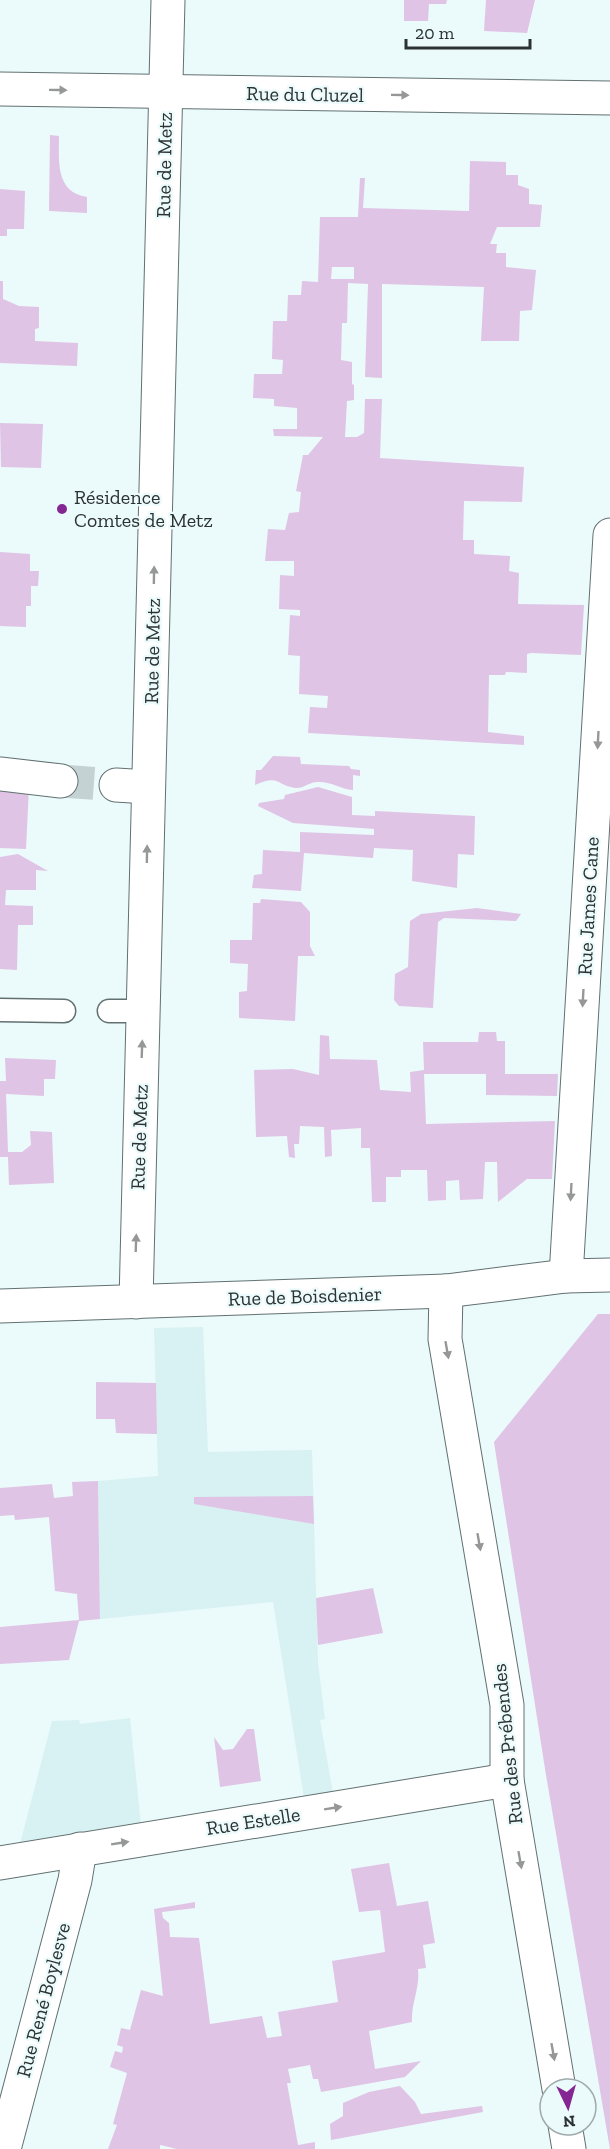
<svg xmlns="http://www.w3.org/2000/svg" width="610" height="2149" font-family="'Zilla Slab',serif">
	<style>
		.built { fill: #d8f1f2 }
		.green { fill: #e0c4e5; fill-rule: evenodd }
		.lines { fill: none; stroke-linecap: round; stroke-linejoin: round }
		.minor-tunnel { stroke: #c5d2d3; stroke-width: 33; stroke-dasharray: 33 16; stroke-linecap: butt }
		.service-casing { stroke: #627070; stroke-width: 25 }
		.minor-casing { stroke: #627070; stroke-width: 35 }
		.tertiary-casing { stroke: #627070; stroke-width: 35 }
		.service { stroke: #fff; stroke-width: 22 }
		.minor { stroke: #fff; stroke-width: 33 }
		.tertiary { stroke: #fff; stroke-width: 33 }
		.oneway { fill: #969898 }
		.poi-dot { fill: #842792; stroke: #ebfafb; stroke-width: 2 }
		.labels { text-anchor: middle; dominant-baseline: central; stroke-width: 4.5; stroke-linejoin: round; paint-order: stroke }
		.street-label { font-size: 20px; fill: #2c3232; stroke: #ebfafb }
		.poi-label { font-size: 20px; fill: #2c3232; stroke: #ebfafb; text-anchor: start }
	</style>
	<rect width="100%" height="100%" fill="#ebfafb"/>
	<g class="built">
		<polygon points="203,1327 208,1452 312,1450 318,1663 325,1719 320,1720 333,1793 304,1798 273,1602 100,1619 98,1481 158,1476 154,1328"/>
		<polygon points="130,1718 141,1825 20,1844 52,1721 79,1720 80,1724"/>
	</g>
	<g class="green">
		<polygon points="404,0 447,0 446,4 429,4 428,21 404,21"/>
		<polygon points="486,0 535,0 527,33 484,31"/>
		<path d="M50 135 59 136C59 161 55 192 87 197V213L49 211Z"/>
		<path d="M470 161 506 162V175H518V185L529 189V204L542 205 540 227H497L490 244H497L496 253H506V267L536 270 532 310 520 311 519 341H481L484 287 382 284V378L365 377 368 284 348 283 347 323H342L341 360 352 362V384L354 385V400L347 401 345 437H357L364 433 365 399H382L380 458 524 467 522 502 464 501 463 540H474V554L510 556 509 571 519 573 518 604 584 605 581 655 531 653 527 654V673L506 672 505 675H489L488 732 524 736V745L308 733 310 707 327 708 328 696 299 694 300 656 288 655 290 615 300 616V610L279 609 280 575 294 576V561H265L268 529 285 530 289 513 299 512 301 492 296 491 303 455H308L323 437 274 436 273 429H297V408L274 406V399L253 398 254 374H282L283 360 272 359 273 321H287L288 295H301L302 281 318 282 320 217H358L360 178H365L363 208 469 211ZM332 267H354V279H331Z"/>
		<polygon points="0,189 25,191 24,229 7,229 7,236 0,236"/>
		<polygon points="0,281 3,281 3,299 19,306 39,307 39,328 35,329 35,341 78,343 77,366 0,363"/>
		<polygon points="0,423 43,424 41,468 1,467"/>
		<polygon points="0,552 30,554 30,571 39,571 38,586 31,586 31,606 26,606 26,627 0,626"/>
		<path d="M273 756 300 757 301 764 349 766 351 769 360 770V776L353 775V790C340 789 331 781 317 782 309 782 303 789 295 788 276 785 280 774 255 785L256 770H261Z"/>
		<polygon points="0,784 29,787 26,849 0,848"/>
		<polygon points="318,787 352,797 352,815 375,816 375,811 475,816 474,855 458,854 457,888 412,881 413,850 374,848 373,858 304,853 301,891 252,888 254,875 262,874 263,850 300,852 300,832 374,835 374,829 293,823 258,806 259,803 284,799 285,795"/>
		<polygon points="18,854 48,871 36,870 36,890 6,890 5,905 33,906 33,925 18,925 17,970 0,969 0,857"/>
		<polygon points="261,899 301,902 310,912 310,946 315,956 298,956 295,1021 239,1018 239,992 247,991 248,964 230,963 230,940 252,940 253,903 260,903"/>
		<polygon points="477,908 521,914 516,921 444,918 438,922 433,1008 399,1006 394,1000 395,974 408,967 410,921 421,914"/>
		<polygon points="479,1032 496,1032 497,1041 505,1041 505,1074 558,1074 557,1096 486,1095 486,1074 424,1074 426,1124 555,1121 552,1179 527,1179 498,1202 497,1162 485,1162 483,1199 460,1200 459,1180 446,1181 446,1200 428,1201 427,1170 401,1170 401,1177 386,1177 386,1202 372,1202 370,1148 361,1148 361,1128 331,1130 332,1156 325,1157 324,1127 300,1126 299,1144 294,1144 295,1158 289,1157 287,1136 256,1137 254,1070 293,1069 319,1075 320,1035 329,1036 330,1059 377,1060 380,1090 411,1092 410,1072 424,1070 423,1042 478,1042"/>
		<polygon points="5,1058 56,1060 55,1079 44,1079 44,1096 6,1094 8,1152 22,1152 31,1145 30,1131 52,1132 54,1183 9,1185 8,1157 0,1157 0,1081 6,1081"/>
		<polygon points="598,1314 610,1314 610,2149 546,1775 494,1442"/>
		<polygon points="96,1382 156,1383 157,1434 116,1433 115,1419 96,1419"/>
		<polygon points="98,1481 100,1619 79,1621 69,1660 0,1664 0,1730 0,1627 79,1620 77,1594 55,1591 49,1517 15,1520 14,1515 0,1516 0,1488 52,1484 54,1498 73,1496 72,1482"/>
		<polygon points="313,1496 314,1524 194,1504 194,1497"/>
		<polygon points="373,1588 383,1633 318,1645 316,1598"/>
		<polygon points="247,1729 254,1729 261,1781 220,1787 214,1737 223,1750 233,1749"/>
		<path d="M389 1863 397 1906 428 1901 435 1943 423 1945 426 1968 418 1969C420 1990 411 2002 412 2022L369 2031 375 2069 421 2061 405 2077 321 2092 318 2079H313L310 2065 288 2069 291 2083H287L298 2145 315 2142V2149H177L160 2145V2149H108L117 2125 113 2124 127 2073 110 2067 115 2051 122 2053 123 2047 117 2045 121 2028 130 2030 141 1990 163 1996 154 1909 195 1902V1908L162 1912 163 1918 169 1923 170 1937 199 1938 210 2024 262 2016 267 2038 282 2036 278 2012 338 2002 332 1961 385 1952 380 1910 359 1912 351 1869Z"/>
		<polygon points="400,2086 415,2102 421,2114 482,2106 483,2112 331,2140 330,2124 343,2116 343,2103 369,2092"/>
	</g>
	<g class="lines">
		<polyline class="minor-tunnel" points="61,781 116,785"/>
		<g class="service-casing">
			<g id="service">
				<polyline points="0,1010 64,1011"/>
				<polyline points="109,1011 143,1011"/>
			</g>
		</g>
		<g class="minor-casing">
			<g id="minor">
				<polyline points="0,89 610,98"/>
				<polyline points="0,774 61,781"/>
				<polyline points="116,785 148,787"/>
				<polyline points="566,1276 610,535"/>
				<polyline points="446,1291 445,1339 507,1705 507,1780 559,2089"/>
				<polyline points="136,1302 168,0"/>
				<polyline points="0,1863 507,1780"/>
				<polyline points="565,2125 569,2149"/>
				<polyline points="4,2149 75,1880 80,1849"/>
			</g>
		</g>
		<g class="tertiary-casing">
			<polyline id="tertiary" points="0,1306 446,1291 566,1276 610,1275"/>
		</g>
		<use href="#service" class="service"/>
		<use href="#minor" class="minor"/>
		<use href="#tertiary" class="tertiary"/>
	</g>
	<defs><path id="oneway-solid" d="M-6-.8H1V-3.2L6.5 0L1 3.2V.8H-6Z" transform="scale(1.5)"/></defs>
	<g class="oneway">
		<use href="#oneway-solid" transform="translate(58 90) rotate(1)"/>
		<use href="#oneway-solid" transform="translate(400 95) rotate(1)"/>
		<use href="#oneway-solid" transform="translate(154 575) rotate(-89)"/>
		<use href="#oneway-solid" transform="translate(598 740) rotate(93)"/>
		<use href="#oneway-solid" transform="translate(147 854) rotate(-89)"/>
		<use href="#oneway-solid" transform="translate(583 998) rotate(93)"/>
		<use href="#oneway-solid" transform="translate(142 1049) rotate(-88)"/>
		<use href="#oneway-solid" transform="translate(571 1192) rotate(93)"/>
		<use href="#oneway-solid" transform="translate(136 1243) rotate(-88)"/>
		<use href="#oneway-solid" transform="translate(447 1350) rotate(80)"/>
		<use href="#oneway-solid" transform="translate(479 1542) rotate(80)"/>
		<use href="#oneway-solid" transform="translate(333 1808) rotate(-9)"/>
		<use href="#oneway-solid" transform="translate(120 1843) rotate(-9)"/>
		<use href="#oneway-solid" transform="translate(520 1860) rotate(80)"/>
		<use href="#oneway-solid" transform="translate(553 2052) rotate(80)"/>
	</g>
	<circle class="poi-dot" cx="62" cy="509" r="6"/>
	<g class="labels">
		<g class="street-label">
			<text transform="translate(305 94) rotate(1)">Rue du Cluzel</text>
			<text transform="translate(164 165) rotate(-89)">Rue de Metz</text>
			<text transform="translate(152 651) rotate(-89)">Rue de Metz</text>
			<text transform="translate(588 906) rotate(-87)">Rue James Cane</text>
			<text transform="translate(139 1137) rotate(-88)">Rue de Metz</text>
			<text transform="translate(305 1296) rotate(-2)">Rue de Boisdenier</text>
			<text transform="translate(507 1744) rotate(-96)">Rue des Prébendes</text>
			<text transform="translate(253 1821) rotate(-9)">Rue Estelle</text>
			<text transform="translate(43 2000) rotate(-75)">Rue René Boylesve</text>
		</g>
		<g class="poi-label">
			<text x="74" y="497">Résidence<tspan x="74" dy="23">Comtes de Metz</tspan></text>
		</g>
	</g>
	<g transform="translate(568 2107) rotate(175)"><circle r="28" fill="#ebfafb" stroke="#9faaab" stroke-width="1.5"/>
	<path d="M0-4.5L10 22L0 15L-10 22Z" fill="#842792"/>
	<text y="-9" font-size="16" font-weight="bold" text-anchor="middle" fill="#2c3232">N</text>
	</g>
	<path d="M406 39v9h124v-9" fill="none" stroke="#2c3232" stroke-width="3"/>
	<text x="415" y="39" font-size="18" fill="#2c3232" stroke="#ebfafb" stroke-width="4.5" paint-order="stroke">20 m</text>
</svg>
